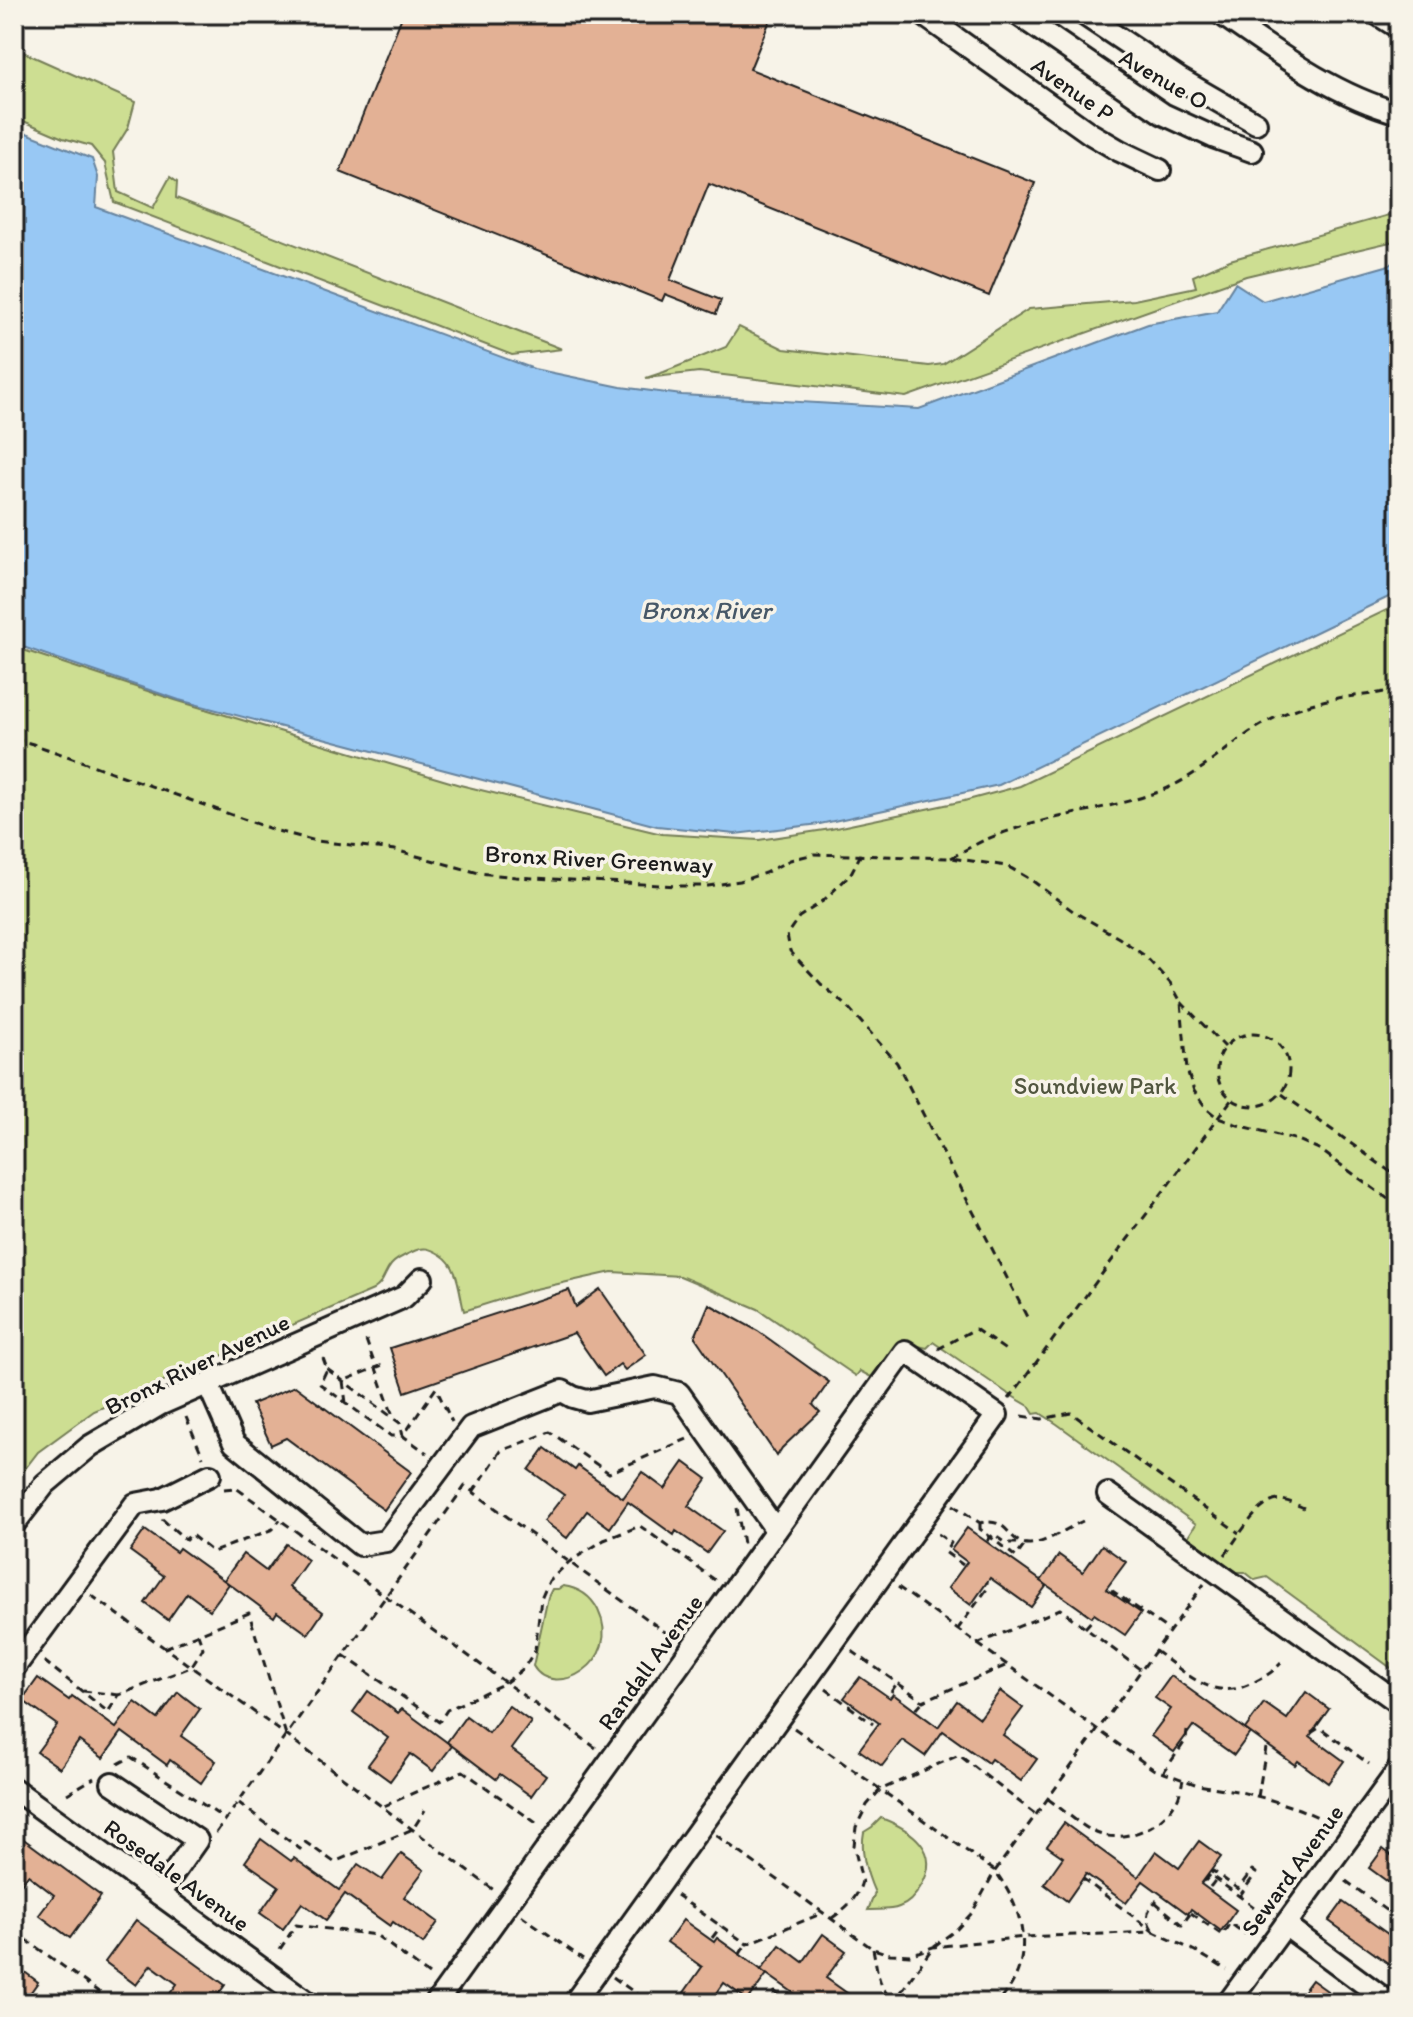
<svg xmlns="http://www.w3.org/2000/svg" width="1413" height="2017" font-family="Itim,sans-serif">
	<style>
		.green { fill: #cdde92; stroke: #747d57; stroke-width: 2 }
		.water { fill: #98c8f4; stroke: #66839e; stroke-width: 2 }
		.building { fill: #e3b195; stroke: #1c1c1c; stroke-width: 2 }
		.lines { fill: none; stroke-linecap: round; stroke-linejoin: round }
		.minor-casing { stroke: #1c1c1c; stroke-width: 26 }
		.path { stroke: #1c1c1c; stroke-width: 3; stroke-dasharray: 8 6; stroke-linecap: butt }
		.minor { stroke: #f7f3e8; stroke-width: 20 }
		.labels { text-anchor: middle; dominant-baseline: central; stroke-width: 7; stroke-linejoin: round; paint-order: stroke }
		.street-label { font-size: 24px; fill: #1c1c1c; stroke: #f7f3e8 }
		.park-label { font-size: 24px; fill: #51563f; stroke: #f7f3e8 }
		.water-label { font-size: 26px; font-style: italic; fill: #475868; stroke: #f7f3e8 }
	</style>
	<rect width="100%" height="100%" fill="#f7f3e8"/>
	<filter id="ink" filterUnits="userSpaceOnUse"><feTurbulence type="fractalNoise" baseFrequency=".0125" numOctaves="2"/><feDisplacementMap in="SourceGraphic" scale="16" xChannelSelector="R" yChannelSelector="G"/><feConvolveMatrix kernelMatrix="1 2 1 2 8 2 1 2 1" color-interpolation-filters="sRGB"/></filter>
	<g filter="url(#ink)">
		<g class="green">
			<polygon points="14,48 135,102 128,128 113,152 118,192 153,208 170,177 177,182 176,198 562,349 512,355 114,202 105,163 91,146 63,138 14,117"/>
			<polygon points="1399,212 1399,240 1246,276 906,397 699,372 646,378 664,372 726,347 739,327 784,349 929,366 943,364 1029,309 1134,300 1196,287 1193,276 1230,260"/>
			<path d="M1399 604V1692L1387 1683 1395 1671 1267 1577 1255 1580 1245 1572H1237L1188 1537 1196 1524 1057 1424 1040 1413 1034 1414 1029 1406 1007 1393 933 1342 927 1348 905 1343 897 1344 871 1377 860 1371 856 1376 758 1309 680 1276 612 1272 531 1290 464 1311C459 1292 459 1266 441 1255 430 1248 424 1246 412 1252 405 1255 396 1259 391 1265 383 1275 385 1282 373 1290L94 1411 38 1452 14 1483V647L175 700 460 785 662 834 759 840 831 829 964 801 1020 786Z"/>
			<path d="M563 1586C578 1588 591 1596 598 1610 624 1663 553 1701 533 1666L548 1597 552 1589H558Z"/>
			<path d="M881 1818C910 1829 943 1850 921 1886 916 1895 909 1904 899 1907 890 1911 878 1909 868 1910L875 1893C867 1875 860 1852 864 1832L872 1827Z"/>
		</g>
		<polygon class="water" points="14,128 92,159 98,177 96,207 534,369 621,387 682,395 919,409 1148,324 1217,311 1235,283 1263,301 1386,266 1399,261 1399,592 999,785 820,824 735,834 657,826 179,700 14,644"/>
		<g class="building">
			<polygon points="403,14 761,14 771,18 750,69 1035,183 989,296 709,184 670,280 721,300 716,314 665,294 662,301 340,172"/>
			<polygon points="600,1289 646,1355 625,1370 620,1364 604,1376 574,1333 405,1392 390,1348 569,1290 576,1307"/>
			<polygon points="709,1304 758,1331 829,1382 813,1405 820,1412 782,1448 777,1456 695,1337"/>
			<polygon points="295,1386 411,1472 384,1510 286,1438 271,1445 252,1404"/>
			<polygon points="545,1448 575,1470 578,1466 623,1498 642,1472 665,1489 684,1462 707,1479 688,1506 723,1531 707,1553 676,1531 674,1535 628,1502 610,1528 587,1511 567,1538 544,1521 564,1495 529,1470"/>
			<polygon points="967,1528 1047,1585 1031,1607 990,1578 971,1605 948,1588 967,1562 951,1550"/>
			<polygon points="145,1530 176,1552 179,1548 229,1584 210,1610 187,1593 168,1620 145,1603 164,1576 130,1551"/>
			<polygon points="286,1544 308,1560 289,1587 323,1612 308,1634 277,1612 274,1617 224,1580 243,1554 266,1571"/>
			<polygon points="1102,1545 1126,1562 1106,1589 1141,1613 1125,1635 1094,1614 1092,1617 1041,1581 1059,1555 1083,1572"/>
			<polygon points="1171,1676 1250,1733 1234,1755 1193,1726 1174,1752 1151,1736 1171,1709 1155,1698"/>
			<polygon points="860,1677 890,1698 893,1694 938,1727 957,1701 980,1718 1000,1691 1023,1708 1003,1735 1037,1759 1021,1781 991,1759 988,1763 943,1731 925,1756 902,1740 882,1766 859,1750 879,1723 844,1698"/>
			<polygon points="38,1678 69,1700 72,1696 116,1728 135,1702 158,1719 178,1692 200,1709 181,1736 216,1761 201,1783 170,1760 167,1765 122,1732 103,1758 79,1741 60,1768 37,1752 57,1725 22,1700"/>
			<polygon points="368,1691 398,1713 402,1709 452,1746 433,1771 410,1754 390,1781 368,1765 388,1738 353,1712"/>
			<polygon points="1306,1692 1329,1709 1310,1736 1344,1761 1328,1783 1298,1761 1295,1765 1245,1729 1264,1703 1287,1719"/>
			<polygon points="509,1706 531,1722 511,1749 546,1775 531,1796 500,1774 496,1779 447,1742 466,1716 489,1733"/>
			<polygon points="1064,1823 1138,1877 1156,1851 1179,1868 1199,1841 1221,1857 1201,1884 1236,1910 1221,1931 1191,1909 1188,1914 1143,1881 1126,1903 1086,1874 1067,1901 1044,1884 1063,1857 1047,1846"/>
			<polygon points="14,1832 101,1896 70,1938 39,1915 54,1895 28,1875 14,1893"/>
			<polygon points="261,1839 291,1861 294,1858 339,1890 358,1864 382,1880 401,1854 424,1870 404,1897 438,1922 423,1944 393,1922 390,1926 345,1894 326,1920 302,1903 283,1929 260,1913 279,1886 245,1862"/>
			<polygon points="1383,1849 1399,1861 1399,1890 1369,1868"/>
			<polygon points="1343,1902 1399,1942 1399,1971 1329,1921"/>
			<polygon points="136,1920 225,1985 212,2003 163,2003 177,1984 151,1965 136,1985 105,1962"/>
			<polygon points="683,1920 714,1942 717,1938 767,1974 748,2000 724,1983 710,2003 696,2003 683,1994 702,1967 667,1942"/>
			<polygon points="823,1934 846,1951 826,1978 861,2003 808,2003 761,1970 780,1945 803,1962"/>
			<polygon points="14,1964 38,1982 23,2003 14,2003"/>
			<polygon points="1312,1980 1344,2003 1298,2003 1302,1997 1300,1996"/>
		</g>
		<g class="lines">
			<g class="minor-casing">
				<g id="minor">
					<polyline points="922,14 1091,134 1120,151 1160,170"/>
					<polyline points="1017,14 1163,114 1213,137 1252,151"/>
					<polyline points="1083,14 1180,79 1256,123"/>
					<path d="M1221 14C1276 52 1333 95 1399 113"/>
					<polyline points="1377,14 1399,28"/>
					<polyline points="208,1384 234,1443 360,1545 386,1541 471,1427 562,1391 573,1397 587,1401 655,1387 679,1393 776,1530"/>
					<polyline points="1108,1494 1399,1703"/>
					<polyline points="14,1524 45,1484 90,1446 161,1404 404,1297 422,1279"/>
					<polyline points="14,1668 135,1504 162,1499 210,1475"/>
					<polyline points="112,1783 197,1840 159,1894"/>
					<polyline points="14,1789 309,2003"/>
					<polyline points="1285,1925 1390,2003"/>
					<polyline points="436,2003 905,1351 997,1415 574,2003"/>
					<polyline points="1228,2003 1399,1769"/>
				</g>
			</g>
			<g class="path">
				<polyline points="14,739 33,744 277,831 316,841 395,850 479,873 516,877 679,886 708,886 740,881 765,873 790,860 814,854 951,858 1007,866 1030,879 1073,911 1119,938 1145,956 1171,984 1181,1002 1187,1070 1194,1091 1207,1109 1218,1118 1238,1125 1298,1140 1319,1149 1399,1207"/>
				<polyline points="861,854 850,875 823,901 799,917 787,934 790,951 821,984 846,1005 897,1063 1027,1317"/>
				<path d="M951 858C967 849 982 840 1000 834 1051 815 1107 810 1158 792 1205 775 1236 734 1281 715 1302 706 1323 700 1345 697 1364 695 1381 694 1399 688"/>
				<polyline points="1181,1002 1225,1047"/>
				<circle cx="1253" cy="1070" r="36"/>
				<polyline points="1282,1094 1399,1178"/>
				<polyline points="366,1340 393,1416"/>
				<polyline points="938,1349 975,1329 1007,1351"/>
				<polyline points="323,1358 327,1369 320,1384 391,1436 403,1436 427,1453"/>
				<polyline points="327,1369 400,1423 403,1436 436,1388 452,1422"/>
				<polyline points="1009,1399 1232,1099"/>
				<polyline points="346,1403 343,1381 385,1364"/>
				<polyline points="1022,1416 1042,1419 1071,1413 1239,1533"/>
				<polyline points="186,1417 203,1457"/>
				<polyline points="224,1489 236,1488 596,1748"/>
				<polyline points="473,1492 501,1451 550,1432 609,1473 687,1439"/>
				<path d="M953 1505 980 1523C1011 1516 1007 1545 1030 1544 1047 1543 1067 1528 1083 1521"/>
				<polyline points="737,1508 743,1544"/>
				<polyline points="162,1519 186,1540 190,1534 213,1552 273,1529 280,1520"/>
				<polyline points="980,1524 980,1529 1016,1557 1026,1543"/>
				<polyline points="938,1534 951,1543 945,1552 963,1565"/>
				<polyline points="987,1541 994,1534 1006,1543 1022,1543"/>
				<path d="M1225 1555C1237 1539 1258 1501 1279 1500 1288 1500 1297 1505 1304 1508"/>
				<polyline points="898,1587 1153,1769 1198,1785 1237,1791 1268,1799 1299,1809 1335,1824"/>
				<polyline points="1111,1590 1170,1631"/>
				<polyline points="91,1595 286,1735 495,1891"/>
				<polyline points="1085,1628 1094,1618"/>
				<polyline points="957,1630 987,1589 987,1582"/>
				<polyline points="977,1644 1060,1609 1141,1670"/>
				<polyline points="165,1648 249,1613 286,1735"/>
				<polyline points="852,1651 923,1701 1005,1666"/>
				<path d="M1155 1651C1186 1672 1211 1702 1250 1684 1263 1678 1272 1673 1281 1663"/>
				<polyline points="343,1655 439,1722 447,1710 505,1683 524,1668 535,1650 541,1599 549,1581 569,1562 604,1540 640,1526 715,1580"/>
				<polyline points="44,1661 108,1712 119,1695 191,1667 203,1648 198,1634"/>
				<polyline points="826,1689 873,1724"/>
				<polyline points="83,1691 119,1695"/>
				<polyline points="891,1692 897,1683"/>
				<polyline points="14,1698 24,1685"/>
				<polyline points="916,1709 923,1701"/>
				<path d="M794 1728 995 1871C1026 1913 1036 1961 998 2003"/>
				<polyline points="1311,1733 1319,1728 1322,1729 1369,1764"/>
				<polyline points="118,1764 131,1757 225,1819"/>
				<polyline points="1163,1773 1186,1740 1187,1731"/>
				<polyline points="67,1794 94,1778"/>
				<polyline points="1258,1797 1266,1748"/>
				<path d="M1048 1799C1061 1808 1084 1829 1099 1834 1126 1843 1161 1827 1175 1803 1180 1797 1181 1787 1183 1780"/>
				<polyline points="239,1803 300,1849 305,1842 334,1862 413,1829 425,1810"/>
				<polyline points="384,1806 463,1771 539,1825"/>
				<polyline points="216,1833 465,1486 676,1640"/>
				<polyline points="716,1835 873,1949 890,1954 910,1955 933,1947 1024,1937 1154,1932 1195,1951 1227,1970"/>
				<polyline points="1210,1875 1205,1881 1211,1886 1216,1879"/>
				<polyline points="1082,1878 1154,1932"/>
				<polyline points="1346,1881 1399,1920"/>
				<polyline points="676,1895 747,1944 823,1913"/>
				<path d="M1239 1897 1256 1873 1252 1870 1238 1889 1213 1871 1210 1875C1227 1887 1244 1900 1261 1912"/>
				<polyline points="1155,1902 1182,1925 1190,1914"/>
				<polyline points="1191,1913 1222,1935 1230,1923 1245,1934"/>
				<polyline points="521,1915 583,1959"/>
				<path d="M832 1918C846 1908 858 1898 862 1881L854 1846 856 1827 867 1805 880 1790 959 1755 1035 1814"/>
				<path d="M1152 1929C1144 1917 1147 1910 1157 1900"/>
				<polyline points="14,1931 114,2003"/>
				<polyline points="712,1938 721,1926"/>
				<polyline points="280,1949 296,1925 376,1935 429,1975"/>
				<path d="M873 1949C878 1973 877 1984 894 2003"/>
				<polyline points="740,1954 746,1944"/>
				<polyline points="613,1977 649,2003"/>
				<polyline points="684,2003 687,2000"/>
				<polyline points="764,2003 775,1992 789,2003"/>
				<polyline points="893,2003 933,1947 957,1929 972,1913 995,1871 1204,1584"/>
			</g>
			<use href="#minor" class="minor"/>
		</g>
	</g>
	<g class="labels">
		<g class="street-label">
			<text transform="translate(1164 79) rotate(30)">Avenue O</text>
			<text transform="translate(1073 89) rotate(35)">Avenue P</text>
			<text transform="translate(599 859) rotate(3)">Bronx River Greenway</text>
			<text transform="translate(197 1364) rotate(-26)">Bronx River Avenue</text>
			<text transform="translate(650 1662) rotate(-54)">Randall Avenue</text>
			<text transform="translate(1292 1870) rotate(-54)">Seward Avenue</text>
			<text transform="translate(177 1875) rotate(36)">Rosedale Avenue</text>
		</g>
		<g class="park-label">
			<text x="1095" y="1085">Soundview Park</text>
		</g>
		<g class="water-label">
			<text x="706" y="610">Bronx River</text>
		</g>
	</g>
	<rect width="1413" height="2017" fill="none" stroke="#f7f3e8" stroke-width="48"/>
	<rect x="24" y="24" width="1365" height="1969" fill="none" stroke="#1c1c1c" stroke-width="3" filter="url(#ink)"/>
</svg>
